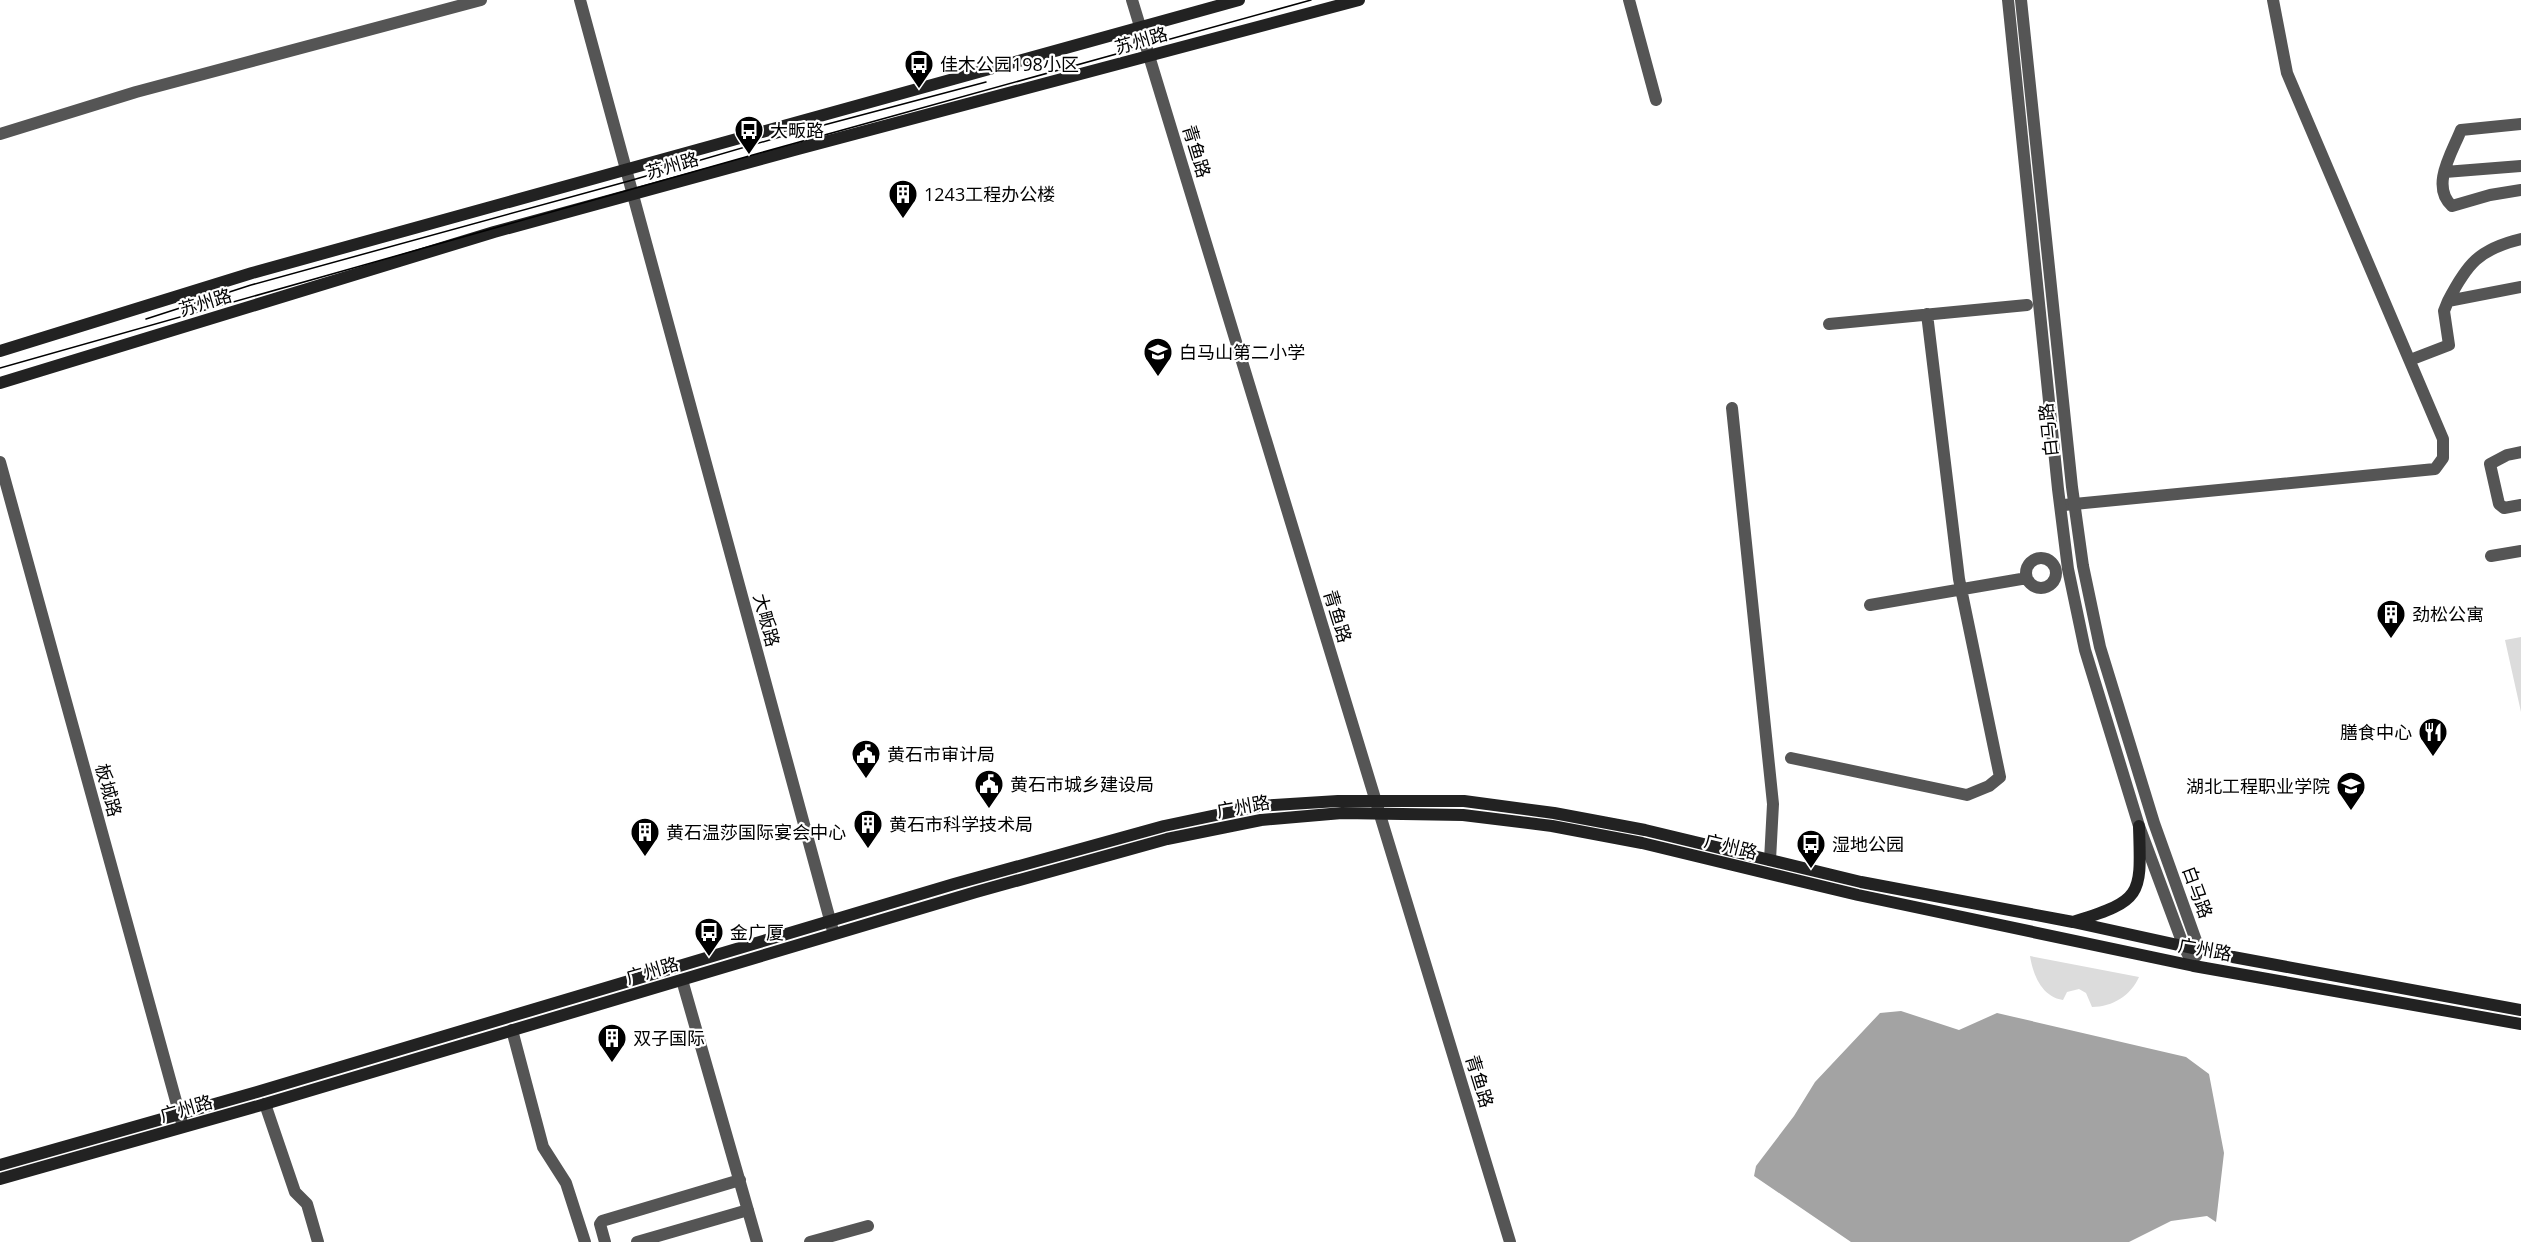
<svg xmlns="http://www.w3.org/2000/svg" width="2521" height="1242" font-family="'Open Sans','Noto Sans SC',sans-serif">
	<rect width="100%" height="100%" fill="#fff"/>
	<path fill="#dcdcdc" d="M 2521,637 L 2521,712 L 2505,640 Z
		M 2030,956 L 2139,977 C 2131,995 2113,1007 2092,1007 L 2086,993 L 2079,989 L 2067,992 L 2063,1000 C 2042,997 2033,975 2030,956 Z"/>
	<path fill="#a3a3a3" d="M 1901,1011 L 1959,1030 L 1997,1013 L 2186,1057 L 2209,1074 L 2224,1153 L 2216,1222 L 2207,1216 L 2171,1221 L 2129,1242 L 1851,1242 L 1754,1176 L 1756,1166 L 1794,1116 L 1815,1082 L 1880,1013 Z"/>
	<g fill="none" stroke-linecap="round" stroke-linejoin="round">
		<path stroke="#555" stroke-width="12" d="M 1629,0 L 1656,100
			M 2521,124 L 2461,130 C 2452,153 2430,186 2452,206 L 2490,195 L 2521,190
			M 0,134 L 136,92 L 481,0
			M 2445,172 L 2521,166
			M 2448,301 C 2467,264 2479,249 2521,239
			M 1829,324 L 2027,305
			M 2410,360 L 2449,345 L 2444,311 L 2448,301 L 2521,287
			M 1732,408 L 1773,804 L 1770,860
			M 2521,452 L 2507,455 L 2490,464 L 2499,504 L 2504,508 L 2521,505
			M 2064,505 L 2435,469 L 2443,458 L 2443,439 L 2287,73 L 2273,0
			M 2491,556 L 2521,551
			M2026 573a15 15 0 1 1 30 0a15 15 0 1 1-30 0Z
			M 1870,605 L 2027,578
			M 1791,758 L 1967,795 L 1989,786 L 2000,777 L 1959,579 L 1927,314
			M 682,980 L 757,1242
			M 512,1030 L 543,1147 L 566,1183 L 585,1242
			M 265,1104 L 295,1192 L 307,1204 L 318,1242
			M 605,1242 L 600,1224 L 602,1221 L 740,1180
			M 637,1242 L 748,1210
			M 810,1242 L 868,1226"/>
		<path stroke="#555" stroke-width="12" d="M 580,0 L 833,931
			M 1132,0 L 1510,1242
			M 2008,0 L 2058,489 L 2068,569 L 2085,650 L 2139,826 L 2184,947 L 2194,966
			M 2021,0 L 2072,487 L 2083,566 L 2100,647 L 2154,823 L 2199,949 L 2196,956
			M 0,462 L 182,1123"/>
		<path stroke="#222" stroke-width="12" d="M 0,351 L 252,273 L 1239,0
			M 0,383 L 494,232 L 798,149 L 1359,0
			M 2076,921 C 2144,900 2141,894 2139,826
			M 0,1165 L 257,1092 L 954,884 L 1164,826 L 1259,806 L 1338,801 L 1464,801 L 1554,813 L 1645,830 L 1861,882 L 2073,922 L 2233,957 L 2521,1010
			M 0,1179 L 265,1104 L 976,892 L 1167,839 L 1261,820 L 1342,813 L 1463,815 L 1552,826 L 1642,843 L 1858,895 L 2194,966 L 2521,1024"/>
		<path stroke="#000" stroke-width="1.5" d="M 146,319 L 251,285 L 629,181 L 790,134 L 986,82
			M 0,368 L 749,156 L 1311,0"/>
	</g>
	<defs>
		<g id="bus-pin" transform="scale(1.5)"><path d="M0 17L-7.5 6A9.5 9.5 0 1 1 7.5 6Z" fill="#000" stroke="#fff"/><path d="M-5-6H5V4H4V6H2V4H-2V6H-4V4H-5ZM-3.5-4V0h7V-4ZM-3.5 1.2v1.5H-2V1.2ZM2 1.2v1.5H3.5V1.2Z" fill="#fff"/></g>
		<g id="building-pin" transform="scale(1.5)"><path d="M0 17L-7.5 6A9.5 9.5 0 1 1 7.5 6Z" fill="#000" stroke="#fff"/><path d="M-4-6H4V6H1V3H-1V6H-4ZM-2.5-4.3h1.7v1.8h-1.7ZM.8-4.3h1.7v1.8H.8ZM-2.5-1h1.7V.8h-1.7ZM.8-1h1.7V.8H.8Z" fill="#fff"/></g>
		<g id="school-pin" transform="scale(1.5)"><path d="M0 17L-7.5 6A9.5 9.5 0 1 1 7.5 6Z" fill="#000" stroke="#fff"/><path d="M0-5L7-2L0 1L-7-2ZM-4 1L0 2.5L4 1V4Q0 6-4 4Z" fill="#fff"/></g>
		<g id="restaurant-pin" transform="scale(1.5)"><path d="M0 17L-7.5 6A9.5 9.5 0 1 1 7.5 6Z" fill="#000" stroke="#fff"/><path d="M-5-6h1v4h1v-4h1v4h1v-4h1v5L-1.5 .5V6h-2V.5L-5-1ZM5-6V6H3V1.5H1.5Q1.5-4 5-6Z" fill="#fff"/></g>
		<g id="civic-pin" transform="scale(1.5)"><path d="M0 17L-7.5 6A9.5 9.5 0 1 1 7.5 6Z" fill="#000" stroke="#fff"/><path d="M-.6-6.5H3V-4.5H.6V-3L4-1V1h2V6H-6V1h2V-1L-.6-3ZM-1.2 2.5V6h2.4V2.5Z" fill="#fff"/></g>
		<g id="university-pin" transform="scale(1.5)"><path d="M0 17L-7.5 6A9.5 9.5 0 1 1 7.5 6Z" fill="#000" stroke="#fff"/><path d="M0-5L7-2L0 1L-7-2ZM-4 1L0 2.5L4 1V4Q0 6-4 4Z" fill="#fff"/></g>
	</defs>
	<g fill-rule="evenodd">
		<use href="#bus-pin" x="919" y="64"/>
		<use href="#bus-pin" x="749" y="130"/>
		<use href="#building-pin" x="903" y="194"/>
		<use href="#school-pin" x="1158" y="352"/>
		<use href="#building-pin" x="2391" y="614"/>
		<use href="#restaurant-pin" x="2433" y="732"/>
		<use href="#civic-pin" x="866" y="754"/>
		<use href="#civic-pin" x="989" y="784"/>
		<use href="#university-pin" x="2351" y="786"/>
		<use href="#building-pin" x="868" y="824"/>
		<use href="#building-pin" x="645" y="832"/>
		<use href="#bus-pin" x="1811" y="844"/>
		<use href="#bus-pin" x="709" y="932"/>
		<use href="#building-pin" x="612" y="1038"/>
	</g>
	<g text-anchor="middle" dominant-baseline="central" stroke-width="4.5" stroke-linejoin="round" paint-order="stroke">
		<g font-size="18" fill="#000" stroke="#fff">
			<text transform="translate(1141 40) rotate(-16)">苏州路</text>
			<text transform="translate(1197 151) rotate(73)">青鱼路</text>
			<text transform="translate(672 165) rotate(-16)">苏州路</text>
			<text transform="translate(205 302) rotate(-17)">苏州路</text>
			<text transform="translate(2048 430) rotate(-96)">白马路</text>
			<text transform="translate(1338 616) rotate(73)">青鱼路</text>
			<text transform="translate(767 620) rotate(75)">大畈路</text>
			<text transform="translate(109 790) rotate(75)">板城路</text>
			<text transform="translate(1243 806) rotate(-10)">广州路</text>
			<text transform="translate(1731 846) rotate(14)">广州路</text>
			<text transform="translate(2198 892) rotate(70)">白马路</text>
			<text transform="translate(2205 949) rotate(10)">广州路</text>
			<text transform="translate(652 970) rotate(-16)">广州路</text>
			<text transform="translate(1480 1081) rotate(73)">青鱼路</text>
			<text transform="translate(186 1108) rotate(-16)">广州路</text>
		</g>
		<g font-size="18" fill="#000" stroke="#fff" text-anchor="start">
			<text x="940" y="64">佳木公园198小区</text>
			<text x="770" y="130">大畈路</text>
			<text x="924" y="194">1243工程办公楼</text>
			<text x="1179" y="352">白马山第二小学</text>
			<text x="2412" y="614">劲松公寓</text>
			<text x="2412" y="732" text-anchor="end">膳食中心</text>
			<text x="887" y="754">黄石市审计局</text>
			<text x="1010" y="784">黄石市城乡建设局</text>
			<text x="2330" y="786" text-anchor="end">湖北工程职业学院</text>
			<text x="889" y="824">黄石市科学技术局</text>
			<text x="666" y="832">黄石温莎国际宴会中心</text>
			<text x="1832" y="844">湿地公园</text>
			<text x="730" y="932">金广厦</text>
			<text x="633" y="1038">双子国际</text>
		</g>
	</g>
</svg>
